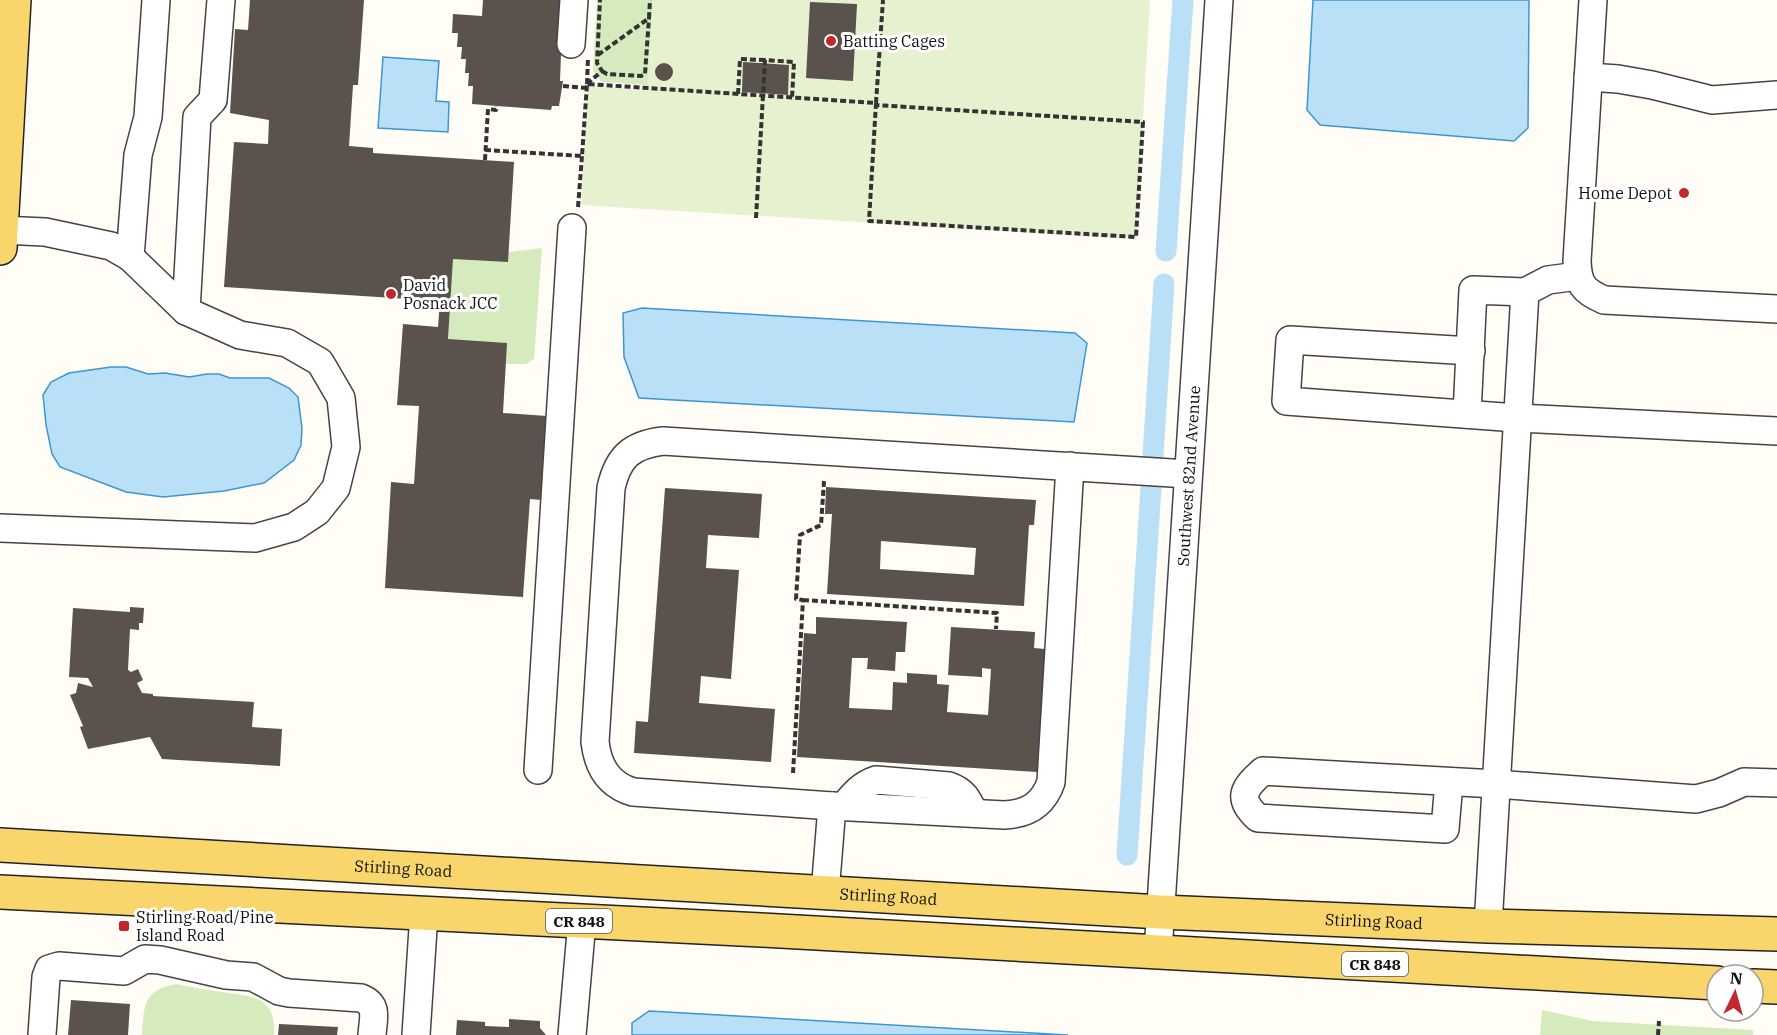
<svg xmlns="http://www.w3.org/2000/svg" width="1777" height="1035" font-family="'IBM Plex Serif',serif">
	<rect width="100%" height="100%" fill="#fffdf5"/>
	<path fill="#d5ebbd" d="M 597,0 L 653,0 L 648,85 L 602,82 L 593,71 Z
		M 542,248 L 534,359 L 526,364 L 506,364 L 448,339 L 453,259 Z
		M 176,984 C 191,987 207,990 222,992 C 253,997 276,995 274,1035 L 142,1035 C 144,1006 143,990 176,984 Z
		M 1542,1010 L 1593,1021 L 1753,1030 L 1753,1035 L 1540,1035 Z"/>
	<path fill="#e6f2cf" d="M 653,0 L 1150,0 L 1136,239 L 581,205 L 588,86 L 647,90 Z"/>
	<path fill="#b9e0f7" stroke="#3f96cf" stroke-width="1.5" d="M 1313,0 L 1529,0 L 1528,128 L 1514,141 L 1320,125 L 1307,110 Z
		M 383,57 L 439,61 L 436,101 L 449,102 L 448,132 L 378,128 Z
		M 642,308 L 1075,333 L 1087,343 L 1074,422 L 639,398 L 624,357 L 623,313 Z
		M 111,367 L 126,367 L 148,374 L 165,373 L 189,377 L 207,374 L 219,374 L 230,378 L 269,378 L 289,388 L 298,397 L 302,428 L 301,445 L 294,460 L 264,483 L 224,491 L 163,497 L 126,492 L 60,467 L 52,454 L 46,425 L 43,395 L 51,382 L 69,373 Z
		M 649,1011 L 1068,1035 L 632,1035 L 632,1023 Z"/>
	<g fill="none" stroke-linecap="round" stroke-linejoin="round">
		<path stroke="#b9e0f7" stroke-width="21" d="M 1166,251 L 1183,0
			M 1153,455 L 1164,284
			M 1127,855 L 1151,488"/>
	</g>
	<path fill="#5a524d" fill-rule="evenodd" d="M 250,0 L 364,0 L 358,85 L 353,85 L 349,146 L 373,148 L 373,153 L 514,162 L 508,262 L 453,259 L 448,339 L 507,343 L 503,413 L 547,416 L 542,500 L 530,499 L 523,597 L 385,588 L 391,482 L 414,484 L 419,406 L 397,405 L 403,324 L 438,327 L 440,301 L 224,287 L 234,142 L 268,144 L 269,120 L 230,113 L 235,29 L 248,30 Z
		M 483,0 L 563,0 L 560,81 L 563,81 L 559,106 L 552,106 L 551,110 L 472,104 L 473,86 L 468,86 L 469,73 L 465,73 L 466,59 L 461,59 L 462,47 L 457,47 L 458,33 L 452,33 L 453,14 L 482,16 Z
		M 810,2 L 857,4 L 853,81 L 806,78 Z
		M 743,62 L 789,65 L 788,95 L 742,92 Z
		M655 72a9 9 0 1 1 18 0a9 9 0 1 1-18 0Z
		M 826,487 L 1036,500 L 1034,525 L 1029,525 L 1024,606 L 827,594 L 832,514 L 825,514 ZM 881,541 L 976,548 L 974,575 L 880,569 Z
		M 665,488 L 762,494 L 759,538 L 708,535 L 706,568 L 739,570 L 731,679 L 701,676 L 699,703 L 775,709 L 771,762 L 634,753 L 636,721 L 648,722 Z
		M 130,607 L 144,608 L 143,623 L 139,623 L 139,630 L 130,629 L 128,670 L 131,672 L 138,669 L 143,680 L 137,683 L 142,693 L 153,694 L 153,696 L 254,702 L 252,727 L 282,729 L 280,766 L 162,759 L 150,737 L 88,749 L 80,727 L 83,726 L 70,695 L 76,693 L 78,683 L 93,687 L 88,678 L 69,677 L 73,608 L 130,612 Z
		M 816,617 L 907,622 L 905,652 L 896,652 L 895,671 L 867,669 L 868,658 L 852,658 L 849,708 L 892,710 L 893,682 L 907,683 L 907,673 L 937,675 L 937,684 L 949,685 L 947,712 L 988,715 L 991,669 L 982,668 L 982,677 L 948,675 L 951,627 L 1035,632 L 1034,648 L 1045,649 L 1038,772 L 797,757 L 804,633 L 816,634 Z
		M 71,1000 L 130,1004 L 128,1035 L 68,1035 Z
		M 509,1019 L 540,1021 L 540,1028 L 546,1035 L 456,1035 L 457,1020 L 485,1022 L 485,1026 L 509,1027 Z
		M 279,1024 L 338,1027 L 337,1035 L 278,1035 Z"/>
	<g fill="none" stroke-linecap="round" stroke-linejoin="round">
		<g stroke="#444" stroke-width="30">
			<g id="minor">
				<path d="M 1593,0 L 1577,261 C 1578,284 1583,291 1604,300 L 1777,309"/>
				<path d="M 571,44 L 574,0"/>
				<path d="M 1588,77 L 1618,79 L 1652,85 L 1712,100 L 1777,95"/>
				<path d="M 0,230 L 45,232 L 111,246 L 130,257 L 186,311 L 240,335 L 287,343 L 320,362 L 341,398 L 346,447 L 336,488 L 317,512 L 294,527 L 255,538 L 0,528"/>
				<path d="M 130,257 L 138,155 L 148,117 L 156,0"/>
				<path d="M 186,311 L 197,117 L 213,100 L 221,0"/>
				<path d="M 1471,351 L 1290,340 L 1286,401 L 1517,418 L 1777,431"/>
				<path d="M 1467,414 L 1473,290 L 1525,292"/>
				<path d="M 1070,466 L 1051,782 C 1043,805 1028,814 1004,815 L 832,806 L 633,792 C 609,785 598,767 595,742 L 611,488 C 618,457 631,445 663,441 L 1188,474"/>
				<path d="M 538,770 L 572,228"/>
				<path d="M 1449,782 L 1445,829 L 1258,818 C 1236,798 1244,788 1263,771 L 1496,784 L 1696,799 L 1719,793 L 1744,782 L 1777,783"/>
				<path d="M 844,806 C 854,794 861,785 876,780 L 949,786 C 964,791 968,800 974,813"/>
				<path d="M 825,893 L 832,806"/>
				<path d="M 1488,926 L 1525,292 L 1548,280 L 1578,276"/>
				<path id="s1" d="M 1158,952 L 1219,0"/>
				<path d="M 42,1035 L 46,977 L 49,969 L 59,966 L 124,971 L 145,959 L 160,960 L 226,975 L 253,977 L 279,991 L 289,993 L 361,998 C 379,1005 373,1019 372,1035"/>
				<path d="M 416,1035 L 424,913"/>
				<path d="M 572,1035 L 582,921"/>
			</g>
		</g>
		<g stroke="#222" stroke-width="36">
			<g id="major">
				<path d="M 0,248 L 14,0"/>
				<path id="s2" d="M 0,845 L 1161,912 L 1488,926 L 1777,934"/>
				<path d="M 0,892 L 761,930 L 1717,983"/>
				<path d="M 1753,986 L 1777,987"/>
			</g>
		</g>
		<path stroke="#333" stroke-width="4" stroke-dasharray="6 3" stroke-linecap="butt" d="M 598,55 L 649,18 L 650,0
			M 602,71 L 607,74 L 641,76 L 645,74 L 649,18
			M 587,84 L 602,71 L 597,63 L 600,0
			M 587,84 L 588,58
			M 563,86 L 586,88
			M 738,94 L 740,59 L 765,60
			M 876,103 L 869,221 L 1136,237 L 1143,122 L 876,105
			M 485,150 L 582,156 L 587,84 L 876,103 L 883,0
			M 485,160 L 488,109 L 496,110 L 496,106
			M 578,207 L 582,156
			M 756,218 L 765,60 L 794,62 L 792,98
			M 803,600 L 997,613 L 996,629
			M 793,773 L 803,600 L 796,599 L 800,535 L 821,525 L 824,481
			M 1658,1035 L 1659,1021"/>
		<use href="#minor" stroke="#fff" stroke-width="27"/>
		<use href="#major" stroke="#f9d66b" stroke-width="33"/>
	</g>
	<g fill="#c4262e" stroke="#fff" stroke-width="2">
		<circle cx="831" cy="41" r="6"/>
		<circle cx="1684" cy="193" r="6"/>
		<circle cx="391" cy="294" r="6"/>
		<rect x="118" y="920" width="12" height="12" rx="3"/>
	</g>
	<g text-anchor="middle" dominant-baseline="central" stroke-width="6" stroke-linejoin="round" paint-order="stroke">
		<g fill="#fff" stroke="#585858" stroke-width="1.5">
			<rect x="546" y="909" width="66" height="24" rx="4.5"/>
			<rect x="1342" y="952" width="66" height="24" rx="4.5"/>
		</g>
		<g font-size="15" font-weight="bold" fill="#111">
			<text x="579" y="921">CR 848</text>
			<text x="1375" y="964">CR 848</text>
		</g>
		<g font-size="16" fill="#111" stroke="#fff" text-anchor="start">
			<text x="843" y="41">Batting Cages</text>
			<text x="1672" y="193" text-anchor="end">Home Depot</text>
			<text x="403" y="285">David<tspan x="403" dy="18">Posnack JCC</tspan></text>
			<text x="136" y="917">Stirling Road/Pine<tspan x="136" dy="18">Island Road</tspan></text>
		</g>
		<g font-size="16" fill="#111" stroke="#fff">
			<text stroke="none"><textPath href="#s1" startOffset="477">Southwest 82nd Avenue</textPath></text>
			<text stroke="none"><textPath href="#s2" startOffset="404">Stirling Road</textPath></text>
			<text stroke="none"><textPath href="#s2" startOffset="890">Stirling Road</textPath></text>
			<text stroke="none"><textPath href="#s2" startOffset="1376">Stirling Road</textPath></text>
		</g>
	</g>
	<g transform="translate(1735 993) rotate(5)"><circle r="28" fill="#ffffff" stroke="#a0a0a0" stroke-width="1.5"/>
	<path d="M0-4.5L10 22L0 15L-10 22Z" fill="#c4262e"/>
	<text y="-9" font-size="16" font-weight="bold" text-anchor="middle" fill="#111111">N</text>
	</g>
</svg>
